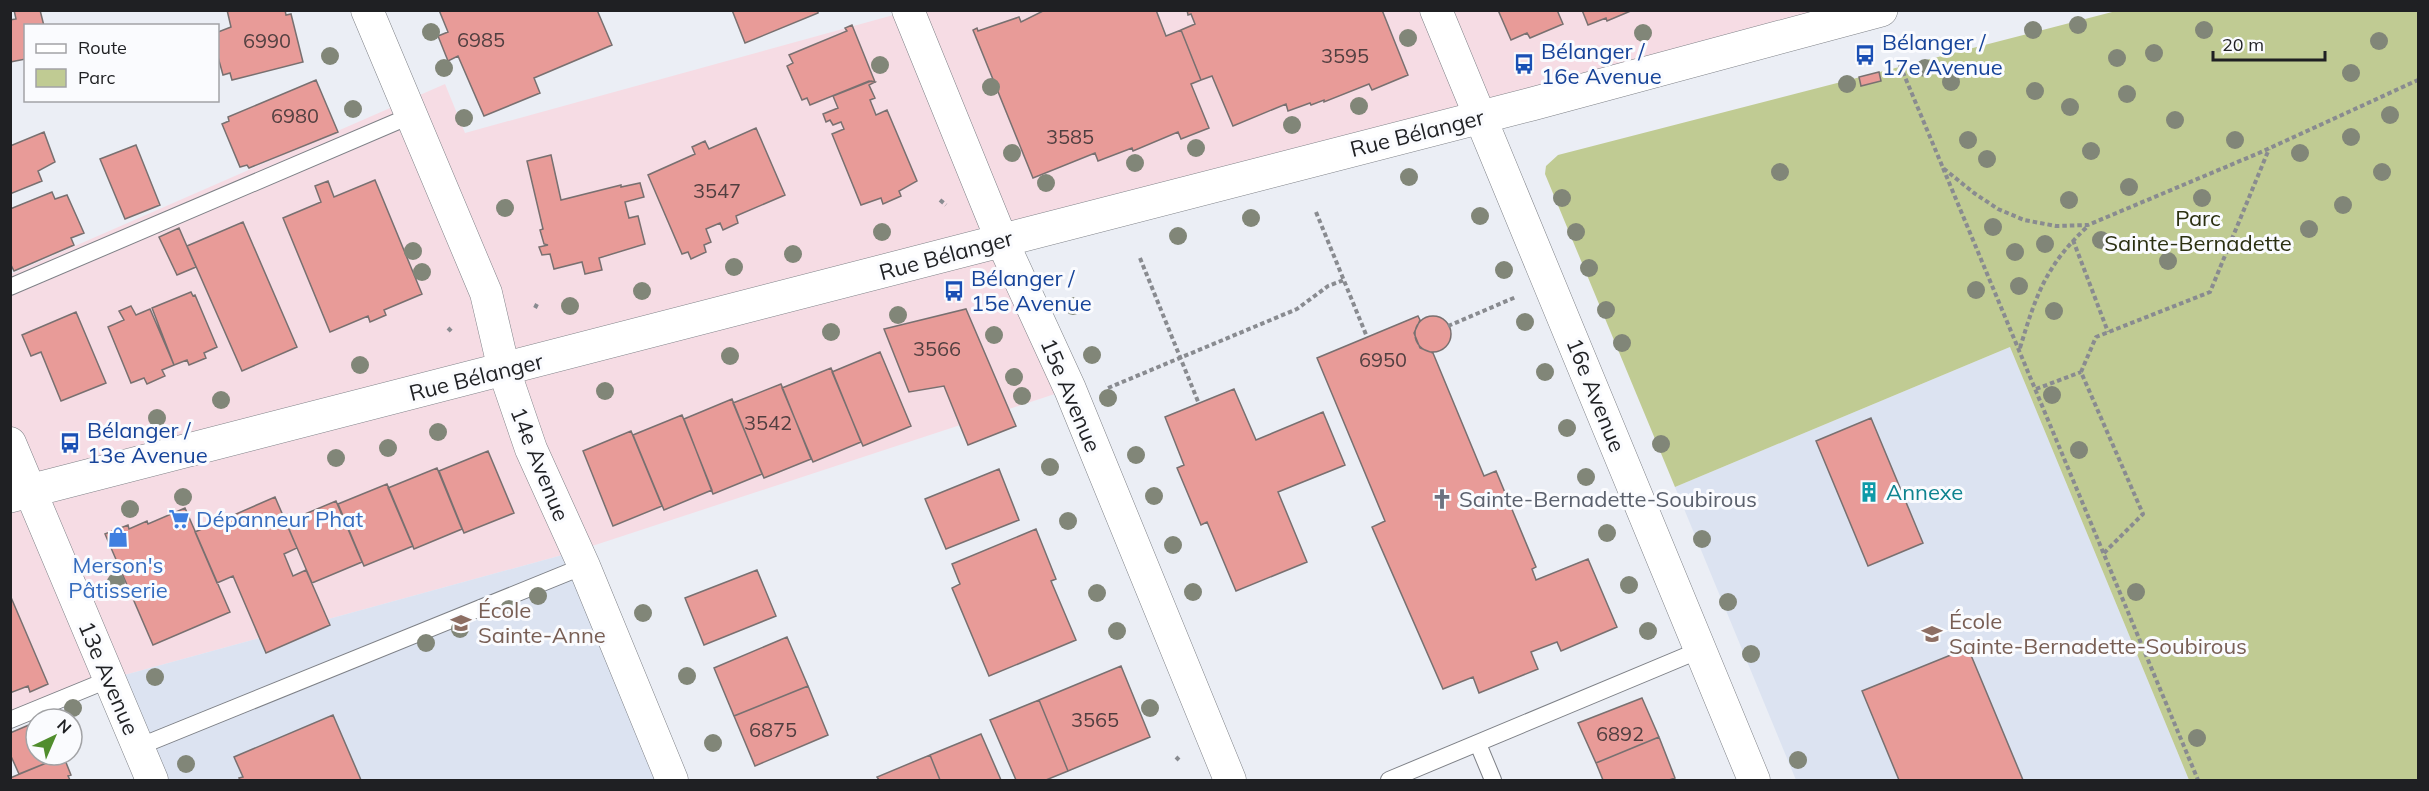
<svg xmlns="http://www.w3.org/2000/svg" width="2429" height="791" font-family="Mulish,sans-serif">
	<rect width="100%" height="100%" fill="#ebeef5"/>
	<path fill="#f6dce4" d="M 908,11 L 1881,11 L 1002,241 L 1070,389 L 577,551 L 110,679 L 11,720 L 11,274 L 445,84 L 465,133 Z"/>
	<path fill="#dce3f1" d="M 2010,347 L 2189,780 L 1796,780 L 1675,487 Z
		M 577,551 L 672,780 L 152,780 L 110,679 Z"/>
	<path fill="#c0cb93" d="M 2116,11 L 2418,11 L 2418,780 L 2189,780 L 2010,347 L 1675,487 L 1545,174 L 1546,166 L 1558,155 Z"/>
	<path fill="#e89b98" stroke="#787070" stroke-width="1.5" d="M 14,10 L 40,10 L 44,26 L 26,26 L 26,59 L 10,62 L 10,20 L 16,19 Z
		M 227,10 L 285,10 L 286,15 L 291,14 L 303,62 L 232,80 L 230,73 L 223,75 L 218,57 L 218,32 L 231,27 Z
		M 439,10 L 597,10 L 612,45 L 534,78 L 540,93 L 484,116 L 458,56 L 448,61 L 438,36 L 448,32 Z
		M 732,10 L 818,10 L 818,13 L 745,43 Z
		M 1045,10 L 1156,10 L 1166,36 L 1181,30 L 1201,80 L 1191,84 L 1209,128 L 1181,139 L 1178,132 L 1133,151 L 1132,148 L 1098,161 L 1095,153 L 1033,178 L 973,30 L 977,28 L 978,31 L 1019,17 L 1021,22 Z
		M 1187,10 L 1382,10 L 1408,75 L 1372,90 L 1369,84 L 1324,102 L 1324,100 L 1311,105 L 1310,103 L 1288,111 L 1286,104 L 1233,126 L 1212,76 L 1201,80 L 1181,30 L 1195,24 L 1191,14 L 1188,15 Z
		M 1498,10 L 1557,10 L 1563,24 L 1530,38 L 1527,33 L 1511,40 Z
		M 1582,10 L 1633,10 L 1607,21 L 1606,18 L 1588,25 Z
		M 852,25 L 875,82 L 869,81 L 810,105 L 807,98 L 802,100 L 787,66 L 793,63 L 789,55 L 847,31 L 845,28 Z
		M 1879,72 L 1881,81 L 1861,86 L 1859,77 Z
		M 316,80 L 338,132 L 249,168 L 247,165 L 240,167 L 222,124 L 229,121 L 228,117 Z
		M 871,81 L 875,82 L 869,85 L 875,98 L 870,100 L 876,115 L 887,110 L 917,181 L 899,191 L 901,196 L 883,204 L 881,198 L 861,205 L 832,134 L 844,129 L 841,122 L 833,125 L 830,120 L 826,122 L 823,114 L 838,108 L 833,96 Z
		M 756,128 L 785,195 L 736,216 L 738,223 L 723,230 L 720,223 L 706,229 L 711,242 L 704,245 L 706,252 L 691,259 L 688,252 L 682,254 L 648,175 L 695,154 L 692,147 L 705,141 L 709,149 Z
		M 44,132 L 55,162 L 38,171 L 42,181 L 10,194 L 10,146 Z
		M 136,145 L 160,205 L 125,219 L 100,159 Z
		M 551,155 L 561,200 L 621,185 L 621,187 L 640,183 L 644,197 L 625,202 L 629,218 L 638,216 L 645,244 L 599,258 L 602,270 L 585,274 L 582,262 L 554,269 L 550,254 L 542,255 L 539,247 L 548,245 L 544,244 L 540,230 L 543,229 L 527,161 Z
		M 375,180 L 422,294 L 384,310 L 386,315 L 370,322 L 368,316 L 330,332 L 283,218 L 321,202 L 315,186 L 328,181 L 334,197 Z
		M 52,192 L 55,199 L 67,195 L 84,233 L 71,238 L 74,245 L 14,271 L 10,263 L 10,209 Z
		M 243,222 L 297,347 L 242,371 L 187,246 Z
		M 179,228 L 196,267 L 177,275 L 159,237 Z
		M 191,292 L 193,296 L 195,295 L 217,347 L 204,353 L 206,358 L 189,365 L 187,360 L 174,365 L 152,308 Z
		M 131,306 L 136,315 L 150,309 L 174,365 L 162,370 L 165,376 L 147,384 L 144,378 L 131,383 L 108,327 L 124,320 L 119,311 Z
		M 966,309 L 1016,426 L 968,445 L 944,386 L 909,392 L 884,329 Z
		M 76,312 L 106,383 L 61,401 L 41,352 L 31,356 L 22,335 Z
		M1415 334a18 18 0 1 1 36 0a18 18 0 1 1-36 0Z
		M 1418,316 L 1420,320 L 1414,333 L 1420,348 L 1433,353 L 1484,476 L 1496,471 L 1536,567 L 1532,569 L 1536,580 L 1588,559 L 1617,627 L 1561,651 L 1557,642 L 1531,652 L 1538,669 L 1479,693 L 1473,677 L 1443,689 L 1372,527 L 1385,521 L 1317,358 Z
		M 880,352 L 911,426 L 863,446 L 832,372 Z
		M 831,368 L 861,442 L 813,462 L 782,388 Z
		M 781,384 L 811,459 L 764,478 L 733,403 Z
		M 1234,389 L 1256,440 L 1323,412 L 1345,465 L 1278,492 L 1307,562 L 1236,591 L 1207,522 L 1201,525 L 1177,468 L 1184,465 L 1165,417 Z
		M 732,399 L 762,474 L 713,494 L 684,419 Z
		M 682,415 L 712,490 L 664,510 L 633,435 Z
		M 1871,418 L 1923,543 L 1868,566 L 1816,441 Z
		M 631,431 L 662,506 L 613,526 L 583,451 Z
		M 488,451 L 514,513 L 464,533 L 439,471 Z
		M 437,468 L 462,529 L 414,549 L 388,488 Z
		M 999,469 L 1019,520 L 946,549 L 925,499 Z
		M 387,484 L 413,546 L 364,566 L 338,504 Z
		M 275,497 L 297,548 L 284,554 L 293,576 L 306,570 L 330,625 L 266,653 L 233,576 L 217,583 L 195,532 Z
		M 336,501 L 362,562 L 312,583 L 286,522 Z
		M 185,508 L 230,612 L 153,645 L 105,534 L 128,525 L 129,529 L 147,521 L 148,524 Z
		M 1036,529 L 1056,579 L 1051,581 L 1076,640 L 989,676 L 952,588 L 960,584 L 952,564 Z
		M 757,570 L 776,616 L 704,645 L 685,598 Z
		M 10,595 L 48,684 L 30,692 L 28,686 L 10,693 Z
		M 787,637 L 808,686 L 734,716 L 714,668 Z
		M 1968,648 L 2023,780 L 1899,780 L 1862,691 Z
		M 1121,666 L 1150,737 L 1068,771 L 1039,700 Z
		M 808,686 L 828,735 L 755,766 L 734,716 Z
		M 1642,698 L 1659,737 L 1596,763 L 1578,723 Z
		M 1039,700 L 1068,771 L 1046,780 L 1016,780 L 990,720 Z
		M 333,715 L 361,780 L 240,780 L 239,778 L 243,777 L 234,757 Z
		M 36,722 L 36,755 L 60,755 L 61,757 L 19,774 L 10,754 L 10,733 Z
		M 981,734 L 1001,780 L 940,780 L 930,755 Z
		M 1659,737 L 1675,778 L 1669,780 L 1603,780 L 1596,763 Z
		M 930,755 L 940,780 L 879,780 L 877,777 Z
		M 61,757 L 62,761 L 65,760 L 71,775 L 68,776 L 70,780 L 10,780 L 10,778 Z"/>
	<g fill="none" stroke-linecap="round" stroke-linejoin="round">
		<g stroke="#7e8187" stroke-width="18">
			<path id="service" d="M 10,287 L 410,116
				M 10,720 L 110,679
				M 1478,744 L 1493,780
				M 138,747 L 584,566
				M 1389,780 L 1700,650"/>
		</g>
		<g stroke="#7e8187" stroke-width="33">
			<path id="minor" d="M 367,10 L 486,293 L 504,370 L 531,449 L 584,566 L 672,780
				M 908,10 L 1002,241 L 1070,389 L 1230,780
				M 1436,10 L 1754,780
				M 10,443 L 152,780"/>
		</g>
		<g stroke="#7e8187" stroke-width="34">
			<path id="tertiary" d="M 10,496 L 1532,104 L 1881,10"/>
		</g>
		<path stroke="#898b90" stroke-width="4" stroke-dasharray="4.5 3" stroke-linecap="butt" d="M 1897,58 L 1943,168 L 1974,193 L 1998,209 L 2024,220 L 2056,226 L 2088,225 L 2259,153 L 2418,80
			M 1943,168 L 2198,780
			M 940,200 L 946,205
			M 1316,212 L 1367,337
			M 2073,240 L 2108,332
			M 1140,258 L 1199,404
			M 535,308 L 537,304
			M 1448,326 L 1516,297
			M 448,328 L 452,332
			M 2020,348 C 2036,295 2046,265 2088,226
			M 1108,388 L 1297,309 L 1328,286 L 1344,280
			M 2036,389 L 2081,372
			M 2104,553 L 2143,514 L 2081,372 L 2096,337 L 2210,292 L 2269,149
			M 1176,757 L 1179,760"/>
		<use href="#service" stroke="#fff" stroke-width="16"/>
		<use href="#minor" stroke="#fff" stroke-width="32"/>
		<use href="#tertiary" stroke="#fff" stroke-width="33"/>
	</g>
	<g fill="#818678">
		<circle cx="2078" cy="25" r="9"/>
		<circle cx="2033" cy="30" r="9"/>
		<circle cx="2204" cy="30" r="9"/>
		<circle cx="431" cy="32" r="9"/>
		<circle cx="1643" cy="33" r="9"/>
		<circle cx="1408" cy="38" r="9"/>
		<circle cx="2379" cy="41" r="9"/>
		<circle cx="2154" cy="53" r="9"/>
		<circle cx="330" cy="56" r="9"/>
		<circle cx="2117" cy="58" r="9"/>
		<circle cx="880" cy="65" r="9"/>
		<circle cx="444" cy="68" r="9"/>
		<circle cx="1925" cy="68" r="9"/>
		<circle cx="2351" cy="73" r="9"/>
		<circle cx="1951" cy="82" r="9"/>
		<circle cx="1847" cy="84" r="9"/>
		<circle cx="991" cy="87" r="9"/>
		<circle cx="2035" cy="91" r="9"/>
		<circle cx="2127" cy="94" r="9"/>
		<circle cx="1359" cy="106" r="9"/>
		<circle cx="2070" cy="107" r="9"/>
		<circle cx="353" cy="109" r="9"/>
		<circle cx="2390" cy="115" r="9"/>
		<circle cx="464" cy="118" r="9"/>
		<circle cx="2175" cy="120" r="9"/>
		<circle cx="1292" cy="125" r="9"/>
		<circle cx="2351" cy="137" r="9"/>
		<circle cx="1968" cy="140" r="9"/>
		<circle cx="2235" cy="140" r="9"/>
		<circle cx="1196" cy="148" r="9"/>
		<circle cx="2091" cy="151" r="9"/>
		<circle cx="1012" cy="153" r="9"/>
		<circle cx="2300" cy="153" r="9"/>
		<circle cx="1987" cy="159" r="9"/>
		<circle cx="1135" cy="163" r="9"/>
		<circle cx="1780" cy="172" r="9"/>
		<circle cx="2382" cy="172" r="9"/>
		<circle cx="1409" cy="177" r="9"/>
		<circle cx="1046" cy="183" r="9"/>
		<circle cx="2129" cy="187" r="9"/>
		<circle cx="1562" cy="198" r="9"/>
		<circle cx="2202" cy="198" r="9"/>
		<circle cx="2069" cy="200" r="9"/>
		<circle cx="2343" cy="205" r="9"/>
		<circle cx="505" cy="208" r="9"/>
		<circle cx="1480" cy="216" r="9"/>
		<circle cx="1251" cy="218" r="9"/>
		<circle cx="1993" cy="227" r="9"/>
		<circle cx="2309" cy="229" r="9"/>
		<circle cx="882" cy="232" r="9"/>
		<circle cx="1576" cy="232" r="9"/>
		<circle cx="1178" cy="236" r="9"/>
		<circle cx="2101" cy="240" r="9"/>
		<circle cx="2045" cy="244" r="9"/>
		<circle cx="413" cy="251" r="9"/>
		<circle cx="2015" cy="252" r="9"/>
		<circle cx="793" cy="254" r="9"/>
		<circle cx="2168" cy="261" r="9"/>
		<circle cx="734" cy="267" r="9"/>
		<circle cx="1589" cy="268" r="9"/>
		<circle cx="1504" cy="270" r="9"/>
		<circle cx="422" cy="272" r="9"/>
		<circle cx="2019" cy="286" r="9"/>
		<circle cx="1976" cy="290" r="9"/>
		<circle cx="642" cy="291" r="9"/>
		<circle cx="570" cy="306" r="9"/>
		<circle cx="1073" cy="306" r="9"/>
		<circle cx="1606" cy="310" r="9"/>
		<circle cx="2054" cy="311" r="9"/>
		<circle cx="898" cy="315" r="9"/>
		<circle cx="1525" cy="322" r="9"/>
		<circle cx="831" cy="332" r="9"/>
		<circle cx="994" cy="335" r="9"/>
		<circle cx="1622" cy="343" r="9"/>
		<circle cx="1092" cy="355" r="9"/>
		<circle cx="730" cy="356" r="9"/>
		<circle cx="360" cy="365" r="9"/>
		<circle cx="1545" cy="372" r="9"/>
		<circle cx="1014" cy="377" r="9"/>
		<circle cx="605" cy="391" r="9"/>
		<circle cx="2052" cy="395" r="9"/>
		<circle cx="1022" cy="396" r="9"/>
		<circle cx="1108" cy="398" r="9"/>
		<circle cx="221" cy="400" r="9"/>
		<circle cx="157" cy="418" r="9"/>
		<circle cx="1567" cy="428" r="9"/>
		<circle cx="438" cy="432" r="9"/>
		<circle cx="1661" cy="444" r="9"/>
		<circle cx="388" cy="448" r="9"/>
		<circle cx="2079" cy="450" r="9"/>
		<circle cx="1136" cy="455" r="9"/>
		<circle cx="336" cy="458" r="9"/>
		<circle cx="1050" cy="467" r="9"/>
		<circle cx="1586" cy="477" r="9"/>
		<circle cx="1154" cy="496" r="9"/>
		<circle cx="183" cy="497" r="9"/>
		<circle cx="130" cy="509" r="9"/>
		<circle cx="1068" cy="521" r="9"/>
		<circle cx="1607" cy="533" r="9"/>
		<circle cx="1702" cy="539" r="9"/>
		<circle cx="1173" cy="545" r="9"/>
		<circle cx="116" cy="582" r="9"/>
		<circle cx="1629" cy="585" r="9"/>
		<circle cx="1193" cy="592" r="9"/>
		<circle cx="2136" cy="592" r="9"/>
		<circle cx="1097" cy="593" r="9"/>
		<circle cx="538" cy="596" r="9"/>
		<circle cx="1728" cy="602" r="9"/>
		<circle cx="509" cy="609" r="9"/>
		<circle cx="643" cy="613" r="9"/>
		<circle cx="460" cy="629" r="9"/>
		<circle cx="1117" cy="631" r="9"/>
		<circle cx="1648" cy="631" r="9"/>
		<circle cx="426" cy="643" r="9"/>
		<circle cx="1751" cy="654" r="9"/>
		<circle cx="687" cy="676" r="9"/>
		<circle cx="155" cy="677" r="9"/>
		<circle cx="73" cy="708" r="9"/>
		<circle cx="1150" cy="708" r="9"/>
		<circle cx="2197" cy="738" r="9"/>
		<circle cx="713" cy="743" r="9"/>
		<circle cx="1798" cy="760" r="9"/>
		<circle cx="186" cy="764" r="9"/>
	</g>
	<defs>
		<g id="bus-bare" transform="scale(1.62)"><path d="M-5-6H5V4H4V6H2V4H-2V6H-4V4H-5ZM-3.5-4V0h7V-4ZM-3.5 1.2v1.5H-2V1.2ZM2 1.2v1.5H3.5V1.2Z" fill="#1a4fb4" stroke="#fafbfe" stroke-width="2.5" paint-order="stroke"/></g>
		<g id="building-bare" transform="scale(1.62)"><path d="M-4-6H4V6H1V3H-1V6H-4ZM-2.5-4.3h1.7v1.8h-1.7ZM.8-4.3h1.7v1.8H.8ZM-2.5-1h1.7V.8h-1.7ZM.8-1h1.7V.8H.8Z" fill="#0f9aa8" stroke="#fafbfe" stroke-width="2.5" paint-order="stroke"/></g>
		<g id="church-bare" transform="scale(1.62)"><path d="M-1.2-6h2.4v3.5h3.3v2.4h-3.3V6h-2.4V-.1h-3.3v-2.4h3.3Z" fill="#6b7280" stroke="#fafbfe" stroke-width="2.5" paint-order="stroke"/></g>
		<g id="supermarket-bare" transform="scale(1.62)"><path d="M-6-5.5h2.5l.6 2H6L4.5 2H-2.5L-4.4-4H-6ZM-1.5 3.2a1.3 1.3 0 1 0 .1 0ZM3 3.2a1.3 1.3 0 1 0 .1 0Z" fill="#3f7fe0" stroke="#fafbfe" stroke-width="2.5" paint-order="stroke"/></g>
		<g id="shop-bare" transform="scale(1.62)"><path d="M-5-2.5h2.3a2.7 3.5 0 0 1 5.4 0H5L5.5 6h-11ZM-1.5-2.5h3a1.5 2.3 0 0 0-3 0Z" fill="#3f7fe0" stroke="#fafbfe" stroke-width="2.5" paint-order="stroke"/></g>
		<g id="school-bare" transform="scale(1.62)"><path d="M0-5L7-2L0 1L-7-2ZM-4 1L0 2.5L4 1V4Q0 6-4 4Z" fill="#8d6e63" stroke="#fafbfe" stroke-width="2.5" paint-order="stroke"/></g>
	</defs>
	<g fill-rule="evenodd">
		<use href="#bus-bare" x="1865" y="55"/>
		<use href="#bus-bare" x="1524" y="64"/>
		<use href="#bus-bare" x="954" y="291"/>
		<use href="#bus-bare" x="70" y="443"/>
		<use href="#building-bare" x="1869" y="492"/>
		<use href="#church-bare" x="1442" y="499"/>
		<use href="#supermarket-bare" x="179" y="519"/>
		<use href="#shop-bare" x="118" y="537"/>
		<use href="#school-bare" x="461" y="623"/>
		<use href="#school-bare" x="1932" y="634"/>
	</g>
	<g text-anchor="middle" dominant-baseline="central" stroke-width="6" stroke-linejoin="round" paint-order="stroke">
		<g font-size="20" fill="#513f40">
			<text x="481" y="39">6985</text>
			<text x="267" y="40">6990</text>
			<text x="1345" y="55">3595</text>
			<text x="295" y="115">6980</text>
			<text x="1070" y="136">3585</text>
			<text x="717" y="190">3547</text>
			<text x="937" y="348">3566</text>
			<text x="1383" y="359">6950</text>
			<text x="768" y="422">3542</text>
			<text x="1095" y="719">3565</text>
			<text x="773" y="729">6875</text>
			<text x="1620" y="733">6892</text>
		</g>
		<g font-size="22" fill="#164399" stroke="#fafbfe" text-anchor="start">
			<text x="1882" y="42">Bélanger /<tspan x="1882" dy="25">17e Avenue</tspan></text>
			<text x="1541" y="51">Bélanger /<tspan x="1541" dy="25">16e Avenue</tspan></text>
			<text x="971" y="278">Bélanger /<tspan x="971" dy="25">15e Avenue</tspan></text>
			<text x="87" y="430">Bélanger /<tspan x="87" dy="25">13e Avenue</tspan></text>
		</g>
		<g font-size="22" fill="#1f2023" stroke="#fafbfe">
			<text transform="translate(1417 133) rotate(-14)">Rue Bélanger</text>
			<text transform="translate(946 255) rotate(-15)">Rue Bélanger</text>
			<text transform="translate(476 377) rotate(-14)">Rue Bélanger</text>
			<text transform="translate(1071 395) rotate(67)">15e Avenue</text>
			<text transform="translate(1596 395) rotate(68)">16e Avenue</text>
			<text transform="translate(540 464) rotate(68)">14e Avenue</text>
			<text transform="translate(109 678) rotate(67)">13e Avenue</text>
		</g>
		<g font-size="22" fill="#2b3011" stroke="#fafbfe">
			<text x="2198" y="218">Parc<tspan x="2198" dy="25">Sainte-Bernadette</tspan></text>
		</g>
		<g font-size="22" fill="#0d838f" stroke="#fafbfe" text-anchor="start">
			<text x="1886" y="492">Annexe</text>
		</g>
		<g font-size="22" fill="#5b616d" stroke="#fafbfe" text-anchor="start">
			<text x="1459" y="499">Sainte-Bernadette-Soubirous</text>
		</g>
		<g font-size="22" fill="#366cbe" stroke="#fafbfe" text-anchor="start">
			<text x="196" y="519">Dépanneur Phat</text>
			<text x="118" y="565" text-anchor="middle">Merson's<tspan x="118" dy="25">Pâtisserie</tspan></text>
		</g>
		<g font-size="22" fill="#785e54" stroke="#fafbfe" text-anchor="start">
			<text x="478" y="610">École<tspan x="478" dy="25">Sainte-Anne</tspan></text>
			<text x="1949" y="621">École<tspan x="1949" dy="25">Sainte-Bernadette-Soubirous</tspan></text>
		</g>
	</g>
	<rect width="2429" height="791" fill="none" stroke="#1f2023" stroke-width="24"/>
	<rect x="24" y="24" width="195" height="78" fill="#fafbfe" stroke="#a2a3a6" stroke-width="1.5"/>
	<rect x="36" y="44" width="30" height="9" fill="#ffffff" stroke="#a2a3a6" stroke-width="1.5"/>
	<text x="78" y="54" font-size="18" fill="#1f2023">Route</text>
	<rect x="36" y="69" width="30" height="18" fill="#c0cb93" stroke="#a2a3a6" stroke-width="1.5"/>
	<text x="78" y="84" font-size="18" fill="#1f2023">Parc</text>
	<g transform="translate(54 737) rotate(44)"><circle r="28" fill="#fafbfe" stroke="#a2a3a6" stroke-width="1.5"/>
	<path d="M0-4.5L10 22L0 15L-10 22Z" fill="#508d2d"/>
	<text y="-9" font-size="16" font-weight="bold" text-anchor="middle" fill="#1f2023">N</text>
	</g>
	<path d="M2213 51v9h112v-9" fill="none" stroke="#1f2023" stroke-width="3"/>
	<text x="2222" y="51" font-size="18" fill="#1f2023" stroke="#fafbfe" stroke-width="4.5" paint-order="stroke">20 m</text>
</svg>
